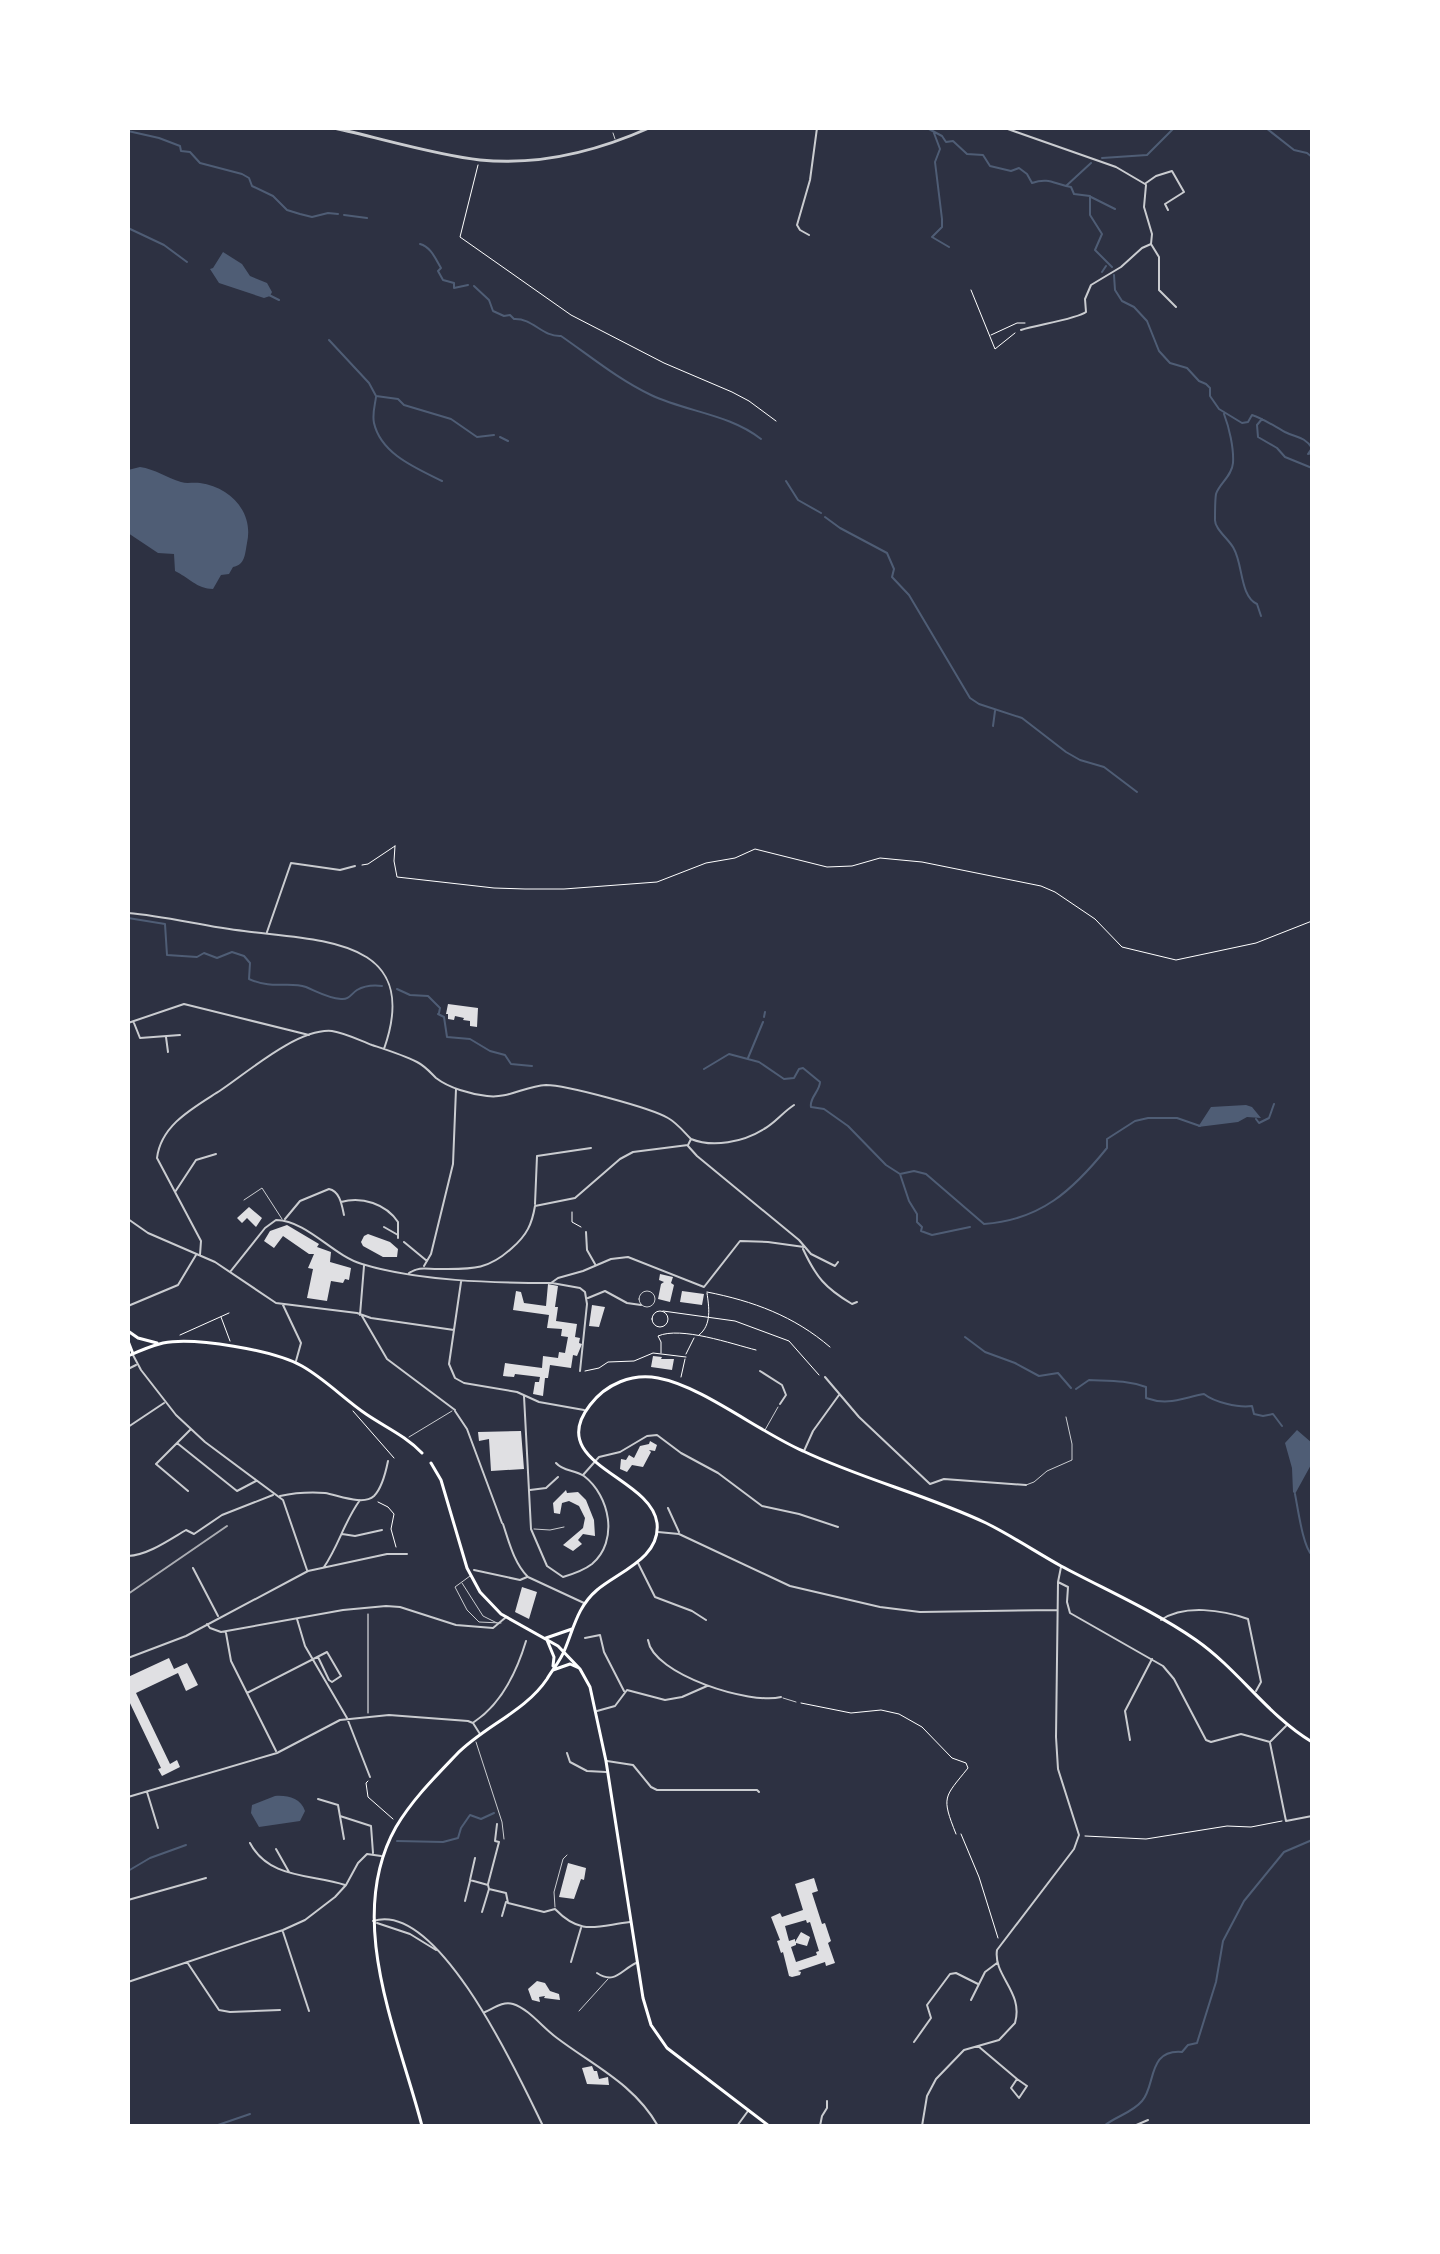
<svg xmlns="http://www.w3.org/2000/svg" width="1440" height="2254" font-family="Mulish,sans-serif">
	<rect width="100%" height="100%" fill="#2d3142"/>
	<path fill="#4f5d75" d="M 223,252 L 242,264 L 250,276 L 267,283 L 272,292 L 270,296 L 264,298 L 219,283 L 210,269 L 213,268 Z
		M 140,467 C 155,469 167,478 181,482 C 187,484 193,482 200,483 C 230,487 254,512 247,543 C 245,554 245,565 233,567 L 229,574 L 221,575 L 213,589 C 197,589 188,577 175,571 L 174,554 L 158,553 L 128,533 L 128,470 Z
		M 1246,1105 L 1252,1107 L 1261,1118 L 1247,1117 L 1238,1122 L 1198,1127 L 1211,1107 Z
		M 1297,1430 L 1312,1443 L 1312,1463 L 1295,1494 L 1293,1492 L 1292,1468 L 1285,1443 Z
		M 275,1796 C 287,1795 301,1798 305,1811 L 300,1821 L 259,1827 L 251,1813 L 252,1805 Z"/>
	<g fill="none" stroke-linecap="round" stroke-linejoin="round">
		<path stroke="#4f5d75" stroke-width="2" d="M 519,128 L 523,128
			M 927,128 L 942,136 L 946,142 L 953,141 L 967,154 L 983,155 L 990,166 L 1011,171 L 1019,168 L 1027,174 L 1032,183 C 1049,177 1054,184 1071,187 L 1074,194 L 1090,196 L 1090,215 L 1102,234 L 1095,250 L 1112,267
			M 1266,128 L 1294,150 L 1307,153 L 1312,157
			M 128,131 L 159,138 L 180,146 L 181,151 L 190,152 L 200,163 L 242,174 L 249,178 L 252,186 L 273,196 L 287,210 L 300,214 L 312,217 L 328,213 L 338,214
			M 934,133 L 940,149 L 935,162 L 942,219 L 942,227 L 932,237 L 949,247
			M 1102,158 L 1147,155 L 1174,128
			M 1066,186 L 1091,163
			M 1091,197 L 1115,209
			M 344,215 L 367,218
			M 128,228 L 164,245 L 187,262
			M 420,244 C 431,247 435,258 441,268 L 438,271 L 443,280 L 454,283 L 454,288 L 468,285
			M 1102,272 L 1106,266
			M 1114,275 L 1115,290 L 1122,301 L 1134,307 L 1147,321 L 1159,351 L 1170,363 L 1187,368 L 1199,381 L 1206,384 L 1210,388 L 1210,396 L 1219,409 L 1242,423 L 1248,422 L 1252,415 C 1264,419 1274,426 1285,432 C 1297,438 1304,436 1312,448
			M 474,286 L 489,300 L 493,311 L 504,316 L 510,315 L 514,319 C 533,318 542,337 561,336 C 590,356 619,380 651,395 C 687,412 729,414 761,439
			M 269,295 L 279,300
			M 329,340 L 369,383 L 376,396 L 398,399 L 404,405 L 451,419 L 477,437 L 494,435
			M 376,397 C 375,405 372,414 374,423 C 381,454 416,468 442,481
			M 1224,414 C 1229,427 1234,448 1233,463 C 1232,476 1219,484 1216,494 C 1215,500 1215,513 1215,519 C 1214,529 1230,540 1234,549 C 1243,565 1240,596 1257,604 L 1261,616
			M 1262,419 L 1257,425 L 1258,437 L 1277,448 L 1285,457 L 1312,468
			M 500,437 L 508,441
			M 1312,448 L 1308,454 L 1312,453
			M 786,481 L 798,500 L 821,513
			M 825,517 L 840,528 L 887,553 L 894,569 L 892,577 L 909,595 L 970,698 L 979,704 L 1022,718 L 1066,752 L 1080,760 L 1104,767 L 1137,792
			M 993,726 L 995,711
			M 128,918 L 165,924 L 167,955 L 197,957 L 204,953 L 217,958 L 232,952 L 244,956 L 250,963 L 249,979 C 273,990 288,981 306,987 C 318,992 328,998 341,999 C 349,1000 351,994 357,990 C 364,986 374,985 382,986
			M 397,989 L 410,995 L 428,996 L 439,1007
			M 439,1013 L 440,1008
			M 438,1014 L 444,1017 L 447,1037 L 470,1039 L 490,1051 L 505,1055 L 511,1064 L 532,1066
			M 764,1017 L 765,1012
			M 748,1058 L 763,1022
			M 704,1069 L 729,1054 L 759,1062 L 784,1079 L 794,1078 L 799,1069 L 803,1068 L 820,1082 C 820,1091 809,1098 811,1107 L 824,1109 L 848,1126 L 886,1165 L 900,1174 L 909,1201 L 917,1214 L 917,1222 L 922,1227 L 921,1231 L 932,1235 L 970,1227
			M 1256,1119 L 1259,1123 L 1269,1118 L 1274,1104
			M 900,1174 L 914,1171 L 926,1174 L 984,1224 C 1041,1220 1073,1190 1107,1148 L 1107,1139 L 1135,1121 L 1148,1118 L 1177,1118 L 1200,1126
			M 965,1337 L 985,1352 L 1015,1363 L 1039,1376 L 1058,1373 L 1071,1388
			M 1076,1389 L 1089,1380 C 1110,1381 1126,1380 1146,1387 L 1146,1398 C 1168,1406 1182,1398 1204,1394 C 1214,1402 1238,1408 1252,1406 L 1254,1414 L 1263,1416 L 1273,1414 L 1282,1426
			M 1295,1494 C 1298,1509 1303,1547 1312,1555
			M 397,1841 L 443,1842 L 458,1838 L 461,1828 L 470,1815 L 481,1819 L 494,1813
			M 128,1871 L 150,1858 L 186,1845
			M 215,2126 L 250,2114
			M 1104,2126 C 1116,2116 1132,2113 1142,2101 C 1156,2086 1147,2049 1182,2052 L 1188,2045 L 1197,2043 L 1216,1982 L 1223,1941 L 1244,1901 L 1284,1852 L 1312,1840
			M 1309,2126 L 1312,2123"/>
	</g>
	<path fill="#e0e0e3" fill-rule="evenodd" d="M 448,1004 L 478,1008 L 477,1027 L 470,1026 L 470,1021 L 463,1020 L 464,1018 L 455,1016 L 454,1020 L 448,1019 L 448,1014 L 446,1014 Z
		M 249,1207 L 262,1218 L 256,1227 L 247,1218 L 242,1223 L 237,1218 Z
		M 287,1225 L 319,1244 L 317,1247 L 331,1252 L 330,1262 L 351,1268 L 349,1280 L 345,1279 L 343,1283 L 331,1281 L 327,1301 L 307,1298 L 313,1269 L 308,1268 L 314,1254 L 309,1254 L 283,1236 L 274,1248 L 264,1241 L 270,1231 Z
		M 368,1234 L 390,1242 L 398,1249 L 397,1257 L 383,1257 L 363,1246 L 361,1242 L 364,1236 Z
		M 660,1274 L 673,1277 L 671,1283 L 674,1285 L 670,1302 L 658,1299 L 661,1284 L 664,1282 L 659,1280 Z
		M 548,1284 L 558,1286 L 555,1307 L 558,1307 L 556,1321 L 577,1324 L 575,1337 L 580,1338 L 579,1343 L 582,1344 L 577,1356 L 573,1355 L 571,1368 L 550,1365 L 548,1378 L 545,1378 L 543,1396 L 533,1394 L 535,1382 L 539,1382 L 540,1377 L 515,1374 L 514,1377 L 503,1376 L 505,1363 L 542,1368 L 543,1356 L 558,1358 L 559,1352 L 565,1353 L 568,1337 L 561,1336 L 562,1329 L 547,1328 L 549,1315 L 513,1310 L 516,1291 L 521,1292 L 524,1303 L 546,1306 Z
		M 682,1291 L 704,1294 L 702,1305 L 680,1302 Z
		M 592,1305 L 605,1307 L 599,1327 L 589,1326 Z
		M 653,1356 L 662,1357 L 661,1359 L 674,1359 L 672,1370 L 651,1367 Z
		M 521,1431 L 524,1469 L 491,1471 L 489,1439 L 479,1441 L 478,1432 Z
		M 650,1441 L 657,1445 L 655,1451 L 649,1450 L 651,1452 L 643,1467 L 632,1465 L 627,1472 L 620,1469 L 621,1459 L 626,1460 L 629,1455 L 634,1458 L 640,1446 L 649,1444 Z
		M 566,1490 L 567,1493 L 578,1492 L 586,1500 L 594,1520 L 595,1536 L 583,1534 L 578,1540 L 582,1544 L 573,1551 L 563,1545 L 583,1528 L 585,1518 L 579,1506 L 569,1501 L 562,1503 L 560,1514 L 554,1513 L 553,1503 Z
		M 522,1587 L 537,1592 L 529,1619 L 515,1612 Z
		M 169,1658 L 174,1669 L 187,1663 L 198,1685 L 186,1691 L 178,1673 L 136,1693 L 170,1764 L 177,1760 L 180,1767 L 162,1776 L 158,1769 L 161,1768 L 128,1699 L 128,1677 Z
		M 568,1863 L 586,1868 L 584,1880 L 581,1879 L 574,1899 L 559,1897 Z
		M 814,1878 L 818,1891 L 812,1893 L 822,1924 L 825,1923 L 831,1941 L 828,1943 L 835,1963 L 826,1966 L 825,1962 L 798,1971 L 801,1972 L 800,1975 L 792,1977 L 789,1976 L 783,1952 L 781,1953 L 777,1941 L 780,1940 L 771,1917 L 780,1913 L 782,1917 L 803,1910 L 795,1884 ZM 806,1920 L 807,1923 L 810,1922 L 819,1951 L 816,1952 L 817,1955 L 796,1962 L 791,1947 L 796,1945 L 796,1943 L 807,1946 L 810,1937 L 801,1932 L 795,1942 L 795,1939 L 789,1941 L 785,1926 Z
		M 537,1981 L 545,1983 L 550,1991 L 559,1994 L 560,2000 L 544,1998 L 545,1996 L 539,1997 L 540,2002 L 532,2000 L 528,1989 Z
		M 592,2066 L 594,2071 L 597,2071 L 599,2079 L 608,2077 L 609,2085 L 587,2084 L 582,2068 Z"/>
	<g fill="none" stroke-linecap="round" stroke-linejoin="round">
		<path stroke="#fff" stroke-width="1" d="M 478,165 L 460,237 L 571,315 L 664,363 L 732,392 L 749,401 L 776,421
			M 971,290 L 995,349 L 1015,333
			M 991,335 L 1017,323 L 1025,323
			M 395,846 L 394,861 L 397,877 L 494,888 L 525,889 L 564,889 L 657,882 L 706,863 L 735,858 L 755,849 L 827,867 L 852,866 L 880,858 L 922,862 L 1041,886 L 1055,892 L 1095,919 L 1122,947 L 1176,960 L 1256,943 L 1312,921
			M 362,865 L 368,864 L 395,846
			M 572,1212 L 572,1222 L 581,1227
			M 707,1292 C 753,1301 794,1316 830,1347
			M652 1319a8 8 0 1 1 16 0a8 8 0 1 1-16 0Z
			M 663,1311 L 735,1321 L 789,1341 L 819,1375
			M 221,1317 L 230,1341
			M 180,1335 L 229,1313
			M 699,1335 C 712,1325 709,1307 707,1293
			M 661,1353 L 661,1342 L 658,1336 C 681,1326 732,1344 756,1350
			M 686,1354 L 694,1338
			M 585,1371 L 599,1368 L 608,1362 L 634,1361 L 653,1353 L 686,1357
			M 681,1377 L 685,1359
			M 353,1411 L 394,1458
			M 378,1502 L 388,1507 L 394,1514 L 391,1529 L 396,1547
			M 801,1703 L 851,1713 L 881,1710 L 899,1714 L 922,1727 L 952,1758 L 966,1763 L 968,1768 C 944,1798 941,1796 956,1834
			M 368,1713 L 368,1614
			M 368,1781 L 366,1783 L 368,1797 L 393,1819
			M 961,1834 L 979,1877 L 998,1938
			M 1085,1836 L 1146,1839 L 1227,1826 L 1251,1827 L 1282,1821"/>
		<path stroke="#caccd0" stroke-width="1" d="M 613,133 L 615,139
			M 244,1200 L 262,1188 L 282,1219
			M639 1299a8 8 0 1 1 16 0a8 8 0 1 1-16 0Z
			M 765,1430 L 778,1407
			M 409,1437 L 452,1411
			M 1026,1485 L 1034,1482 L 1047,1471 L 1072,1460 L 1072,1444 L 1066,1417
			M 534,1529 L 550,1530 L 564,1527
			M 470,1576 L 455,1587 L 467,1610 L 479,1622 L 501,1623
			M 462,1583 L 483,1616 L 497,1623
			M 783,1698 L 796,1702
			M 476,1742 L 502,1822 L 504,1839
			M 555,1907 L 554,1892 L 563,1859 L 567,1855
			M 579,2011 L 608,1979"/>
		<path stroke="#caccd0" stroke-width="2" d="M 455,1411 L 467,1429 L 502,1523"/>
		<path stroke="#caccd0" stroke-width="2" d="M 1005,128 L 1116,167 L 1145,184
			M 1146,183 L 1156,176 L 1172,171 L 1184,192 L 1165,204 L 1168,210
			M 1146,185 L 1144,207 L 1152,234 L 1151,244 L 1159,257 L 1159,290 L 1176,307
			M 809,235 L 800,230 L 797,225 L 810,180 L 817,128
			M 1021,330 C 1036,325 1077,319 1086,312 L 1085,299 L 1091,285 L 1121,267 L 1142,248 L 1151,244
			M 128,913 C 167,916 205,927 244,931 C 321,941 423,938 384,1049
			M 267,932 L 291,863 L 340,870 L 355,866
			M 128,1023 L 184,1004 L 309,1035
			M 134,1023 L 140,1038 L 180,1035
			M 166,1037 L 168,1052
			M 688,1146 L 697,1156 L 799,1240 L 811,1254 L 835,1266 L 838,1262
			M 175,1192 L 196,1160 L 216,1154
			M 341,1202 C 362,1196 386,1204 398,1222 L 398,1238
			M 535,1204 L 537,1156 L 591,1148
			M 128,1219 L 148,1233 L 215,1262 L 276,1303 L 357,1313 L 371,1318 L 454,1330
			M 285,1219 L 300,1201 L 329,1189 C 340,1191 342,1206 344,1215
			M 384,1227 L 398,1235
			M 586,1232 L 587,1250 L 595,1264
			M 404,1242 L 427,1261
			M 803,1249 C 816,1277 825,1288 852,1304 L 857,1302
			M 200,1255 L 201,1241 L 157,1158 C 161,1124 195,1107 221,1090 C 248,1072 298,1028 332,1031 C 345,1033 359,1040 372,1045 C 387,1050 403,1055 417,1062 C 425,1066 430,1072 436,1078 C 449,1088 470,1094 487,1096 C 508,1099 525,1086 546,1085 C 566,1085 651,1108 668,1118 C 677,1123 684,1132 691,1139
			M 424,1266 L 431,1254 L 453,1164 L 456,1089
			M 230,1272 L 265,1228 L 276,1220 C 308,1221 332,1255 362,1264 C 417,1281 493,1283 551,1283 L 558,1278 L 583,1271 L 611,1259 L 628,1257 L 704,1287 L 740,1241 L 768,1242 L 804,1247
			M 409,1273 C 420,1266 426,1269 438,1269 C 471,1269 487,1271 512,1248 C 527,1235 532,1224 535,1206 L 575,1198 L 620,1159 L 633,1152 L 688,1145 L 691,1139 C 713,1148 743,1142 764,1129 C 775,1123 783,1112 794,1105
			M 461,1282 L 449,1364 L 455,1378 L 464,1383 L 517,1392 L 539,1402 L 584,1410
			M 552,1283 L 580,1288 L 585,1292 L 587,1304 L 580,1371
			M 588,1298 L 605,1291 L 627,1303 L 641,1305
			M 283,1305 L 301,1343 L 296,1361
			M 128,1306 L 178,1285 L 196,1255
			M 360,1315 L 364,1266
			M 362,1316 L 387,1359 L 455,1410
			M 133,1355 L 141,1370 L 176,1415 L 205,1442 L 283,1500 L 307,1570
			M 128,1369 L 136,1365
			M 760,1371 L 782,1385 L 786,1395 L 780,1404
			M 825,1377 L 859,1417 L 930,1484 L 944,1479 L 1026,1485
			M 524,1396 L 531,1529 L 547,1566 L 563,1577 C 573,1574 583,1571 592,1564 C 619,1541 610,1496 584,1476 C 574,1469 564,1472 556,1463
			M 128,1427 L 164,1403
			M 177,1443 L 237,1491 L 256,1481
			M 804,1451 L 813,1431 L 839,1395
			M 583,1475 L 599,1457 L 620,1452 L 647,1436 L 657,1435 L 681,1453 L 718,1473 L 762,1506 L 799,1514 L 838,1527
			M 530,1490 L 546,1488 L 558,1477
			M 188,1491 L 156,1464 L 190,1430
			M 280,1496 C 294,1493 311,1492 325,1493 C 338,1495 363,1506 374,1496 C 382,1488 386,1471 388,1461
			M 668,1508 L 679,1532
			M 503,1524 C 509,1542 514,1563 528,1577 L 584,1603
			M 658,1532 L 679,1534 L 790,1586 L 880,1607 L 920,1612 L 1057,1610
			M 342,1534 L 355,1536 L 382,1530
			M 128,1556 C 148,1555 169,1540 186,1530 L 194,1534 L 222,1515 L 273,1495
			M 638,1563 L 655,1597 L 692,1611 L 706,1620
			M 324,1567 C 339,1545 344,1522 360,1500
			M 193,1568 L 218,1616
			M 474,1570 L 520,1580 L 527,1577
			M 1058,1582 L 1068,1587 L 1067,1602 L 1070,1613 L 1163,1666 L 1174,1679 L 1206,1740 L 1211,1742 L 1241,1734 L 1270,1742
			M 297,1619 L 305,1646 L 347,1718 L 370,1777
			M 1161,1620 C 1184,1604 1223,1610 1248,1619 L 1261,1682 L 1256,1691
			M 207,1624 L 210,1628 L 221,1632 L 343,1610 L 386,1606 L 400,1607 L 456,1625 L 493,1628 L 505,1618
			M 226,1633 L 231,1661 L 276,1751
			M 585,1638 L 600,1635 L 604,1652 L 624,1691
			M 648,1640 C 653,1675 751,1705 781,1697
			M 128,1658 L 186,1636 L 308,1571 L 387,1554 L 407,1554
			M 247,1693 L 327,1652 L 341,1676 L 332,1682 L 329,1680 L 318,1657
			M 597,1711 L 615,1706 L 627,1690 L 665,1700 L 682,1697 L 707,1686
			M 474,1722 C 501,1704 517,1671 526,1641
			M 1130,1740 L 1125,1711 L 1152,1659
			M 1271,1741 L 1286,1726
			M 1270,1743 L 1286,1821 L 1312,1816
			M 567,1753 L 570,1762 L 587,1771 L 606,1772
			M 607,1761 L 633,1765 L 651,1787 L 657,1790 L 757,1790 L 759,1792
			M 147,1792 L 158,1828
			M 128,1797 L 277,1753 L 340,1720 L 389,1715 L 468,1721 L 473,1723 L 480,1734
			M 318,1799 L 338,1805 L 344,1839
			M 340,1816 L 371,1826 L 373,1853
			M 250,1843 C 269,1879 311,1874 345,1885
			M 276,1849 L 289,1872
			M 475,1858 L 470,1880 L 488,1885 L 489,1889 L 482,1912
			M 488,1884 L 499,1842 L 495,1841 L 497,1824
			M 489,1889 L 506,1893 L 508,1903 L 544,1912 L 555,1909 C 581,1936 596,1926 630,1922
			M 128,1900 L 206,1878
			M 465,1901 L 470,1881
			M 502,1916 L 506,1902
			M 373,1921 C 439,1899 520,2079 543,2126
			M 377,1923 L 410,1934 L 436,1950
			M 283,1932 L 309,2011
			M 187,1962 L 219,2010 L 230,2012 L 280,2010
			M 571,1962 L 581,1928
			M 597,1973 C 615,1985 621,1970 636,1963
			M 128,1982 L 283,1930 L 305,1920 L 335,1897 L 346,1885 L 358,1863 L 367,1854 L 381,1856
			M 971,2000 L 985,1972 L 997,1963
			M 485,2012 C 494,2008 503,2001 513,2004 C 529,2009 543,2028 557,2038 C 594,2066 634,2084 658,2126
			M 914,2042 L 931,2018 L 927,2005 L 950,1974 L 956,1973 L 978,1984
			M 978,2046 L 1017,2079 L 1011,2088 L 1019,2098 L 1027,2086 L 1017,2079
			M 737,2126 L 748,2111
			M 820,2126 L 822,2116 L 827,2108 L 827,2101
			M 922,2126 L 927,2096 L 936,2079 L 964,2050 L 999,2040 L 1015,2023 C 1024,1992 993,1976 997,1950 L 1074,1849 L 1079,1835 L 1058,1769 L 1056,1737 L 1058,1582 L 1061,1567
			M 1134,2126 L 1148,2120"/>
		<path stroke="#caccd0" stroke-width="3" d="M 334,128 C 380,138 435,155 480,160 C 539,166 595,152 649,128"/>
		<path stroke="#fff" stroke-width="3" d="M 128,966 L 128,978
			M 128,1331 L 138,1338 L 157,1343
			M 128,1341 L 133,1354
			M 128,1356 C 139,1351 151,1346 163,1343 C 195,1337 273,1350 302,1366 C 325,1379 344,1399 366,1414 C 385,1427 406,1436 422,1453
			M 431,1463 L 441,1480 L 467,1568 L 480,1592 L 501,1614 L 558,1646 L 580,1669 L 590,1687 L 606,1761 L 643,1998 L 651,2025 L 667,2048 L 769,2126
			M 546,1638 L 572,1629
			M 547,1640 L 554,1657 L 553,1666
			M 553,1670 L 570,1664 L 579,1668
			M 422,2126 C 398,2033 344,1919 396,1827 C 412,1800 434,1778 456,1755 C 484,1726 525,1712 547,1679 C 553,1669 561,1660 565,1649 C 574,1627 578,1606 597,1590 C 618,1572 661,1558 657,1523 C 651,1476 544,1464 590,1405 C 606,1384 632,1373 658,1378 C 702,1386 759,1432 803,1451 C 862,1479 927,1495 986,1523 C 1012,1536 1036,1552 1061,1566 C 1106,1590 1154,1611 1196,1640 C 1239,1670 1267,1715 1312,1742"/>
		<path stroke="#abadb3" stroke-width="2" d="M 128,1594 L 227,1526"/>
	</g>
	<rect width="1440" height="2254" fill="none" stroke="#ffffff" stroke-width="260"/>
</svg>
